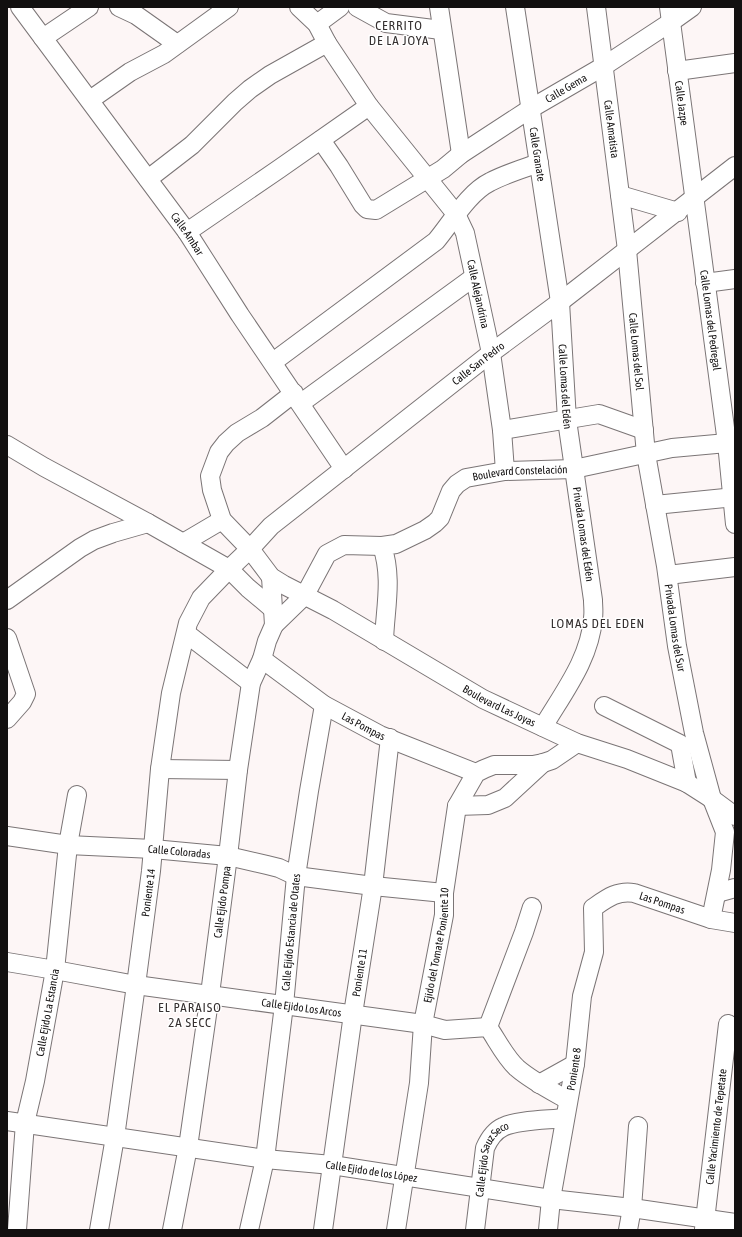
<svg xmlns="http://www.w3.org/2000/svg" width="742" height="1237" font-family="'Asap Condensed',sans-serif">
	<rect width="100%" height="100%" fill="#fdf6f6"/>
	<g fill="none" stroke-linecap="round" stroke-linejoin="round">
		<g stroke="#7b7576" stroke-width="20">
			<g id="minor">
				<path id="s1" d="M 20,7 L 187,232 L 240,315 L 344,469"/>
				<path d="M 119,7 L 136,15 L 177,44"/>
				<path id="s2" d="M 299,7 L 317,24 L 327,43 L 369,106 L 456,214 L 465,233 L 491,353 L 502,430 L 505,471"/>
				<path d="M 357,7 L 386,23 L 441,30"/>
				<path d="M 439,7 L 461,154"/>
				<path id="s3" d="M 515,7 L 560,302 L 567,420 L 593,600 C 593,606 594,612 593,618 C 590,659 563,693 543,727"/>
				<path id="s4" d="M 596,7 L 627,250 L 646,454 L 666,566 L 677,646 L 694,733 L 712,799 L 725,832 L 721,870 L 711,919"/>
				<path id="s5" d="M 669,7 L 727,443 L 735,524"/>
				<path d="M 317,24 L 340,7"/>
				<path d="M 43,38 L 89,7"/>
				<path d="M 677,71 L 735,63"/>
				<path d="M 90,100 L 130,72 L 164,54 L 229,7"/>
				<path id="s6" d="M 321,140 L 339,166 L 363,205 L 367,209 L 376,210 L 443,169 L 461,154 L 530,109 L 604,66 L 671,22 L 692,7"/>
				<path d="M 148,179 L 192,145 L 235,102 L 250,89 L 270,75 L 327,43"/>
				<path d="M 620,195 L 678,212"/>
				<path d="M 187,232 L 279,169 L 369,106"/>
				<path d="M 705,283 L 735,279"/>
				<path d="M 273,362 L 436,241 C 452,222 468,193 490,182 C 505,174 522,169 539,163"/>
				<path id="s7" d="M 294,393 L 262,418 L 237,433 L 226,443 L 219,452 L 210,476 L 212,490 L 222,520 L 250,549 L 271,577 L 284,585 L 333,610 L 483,699 L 577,743 L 627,759 L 687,783 L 712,799 L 735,816"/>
				<path d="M 301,403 L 474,277"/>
				<path d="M 502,430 L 599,414 L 644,430"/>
				<path d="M 7,445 L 44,467 L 148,523 L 229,569 L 248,588 L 273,609"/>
				<path d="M 655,505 L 735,497"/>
				<path d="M 183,543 L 222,520"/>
				<path d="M 668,575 L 735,567"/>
				<path d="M 7,600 L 80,548 L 94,540 L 113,533 L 148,523"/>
				<path d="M 274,625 L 305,595 L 327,554 L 344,545 L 382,546"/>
				<path d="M 187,634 L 251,683"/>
				<path d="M 7,638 L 26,694 L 22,702 L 7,719"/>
				<path id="s8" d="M 384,641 C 385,609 393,578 382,546 L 396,544 L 425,530 L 435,523 L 440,518 L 451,491 L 457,484 L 466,478 L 505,471 L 574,469 L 672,448 L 727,443 L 735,445"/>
				<path id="s9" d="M 262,659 L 324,705 L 380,735 L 476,773"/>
				<path d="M 604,706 L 680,744 L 687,783"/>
				<path d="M 160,769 L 238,770"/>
				<path d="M 457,806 L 488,805 L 505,798 L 543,763"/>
				<path id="s10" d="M 7,836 L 68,845 L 153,849 L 228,856 L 267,865 L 279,868 L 296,876 L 373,886 L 444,893"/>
				<path d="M 717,893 L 735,888"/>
				<path id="s11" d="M 7,962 L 55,970 L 136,985 L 423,1024 L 445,1030 L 488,1027 C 497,1040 505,1057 517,1068 C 532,1081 550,1090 568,1100"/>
				<path d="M 488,1027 L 524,932 L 532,907"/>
				<path d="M 539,1084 L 575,1064"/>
				<path id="s12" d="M 7,1121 L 265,1159 L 332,1165 L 551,1199 L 632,1208 L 735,1223"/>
				<path id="s13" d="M 704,1229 L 728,1024"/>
				<path id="s14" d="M 17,1230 L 25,1123 L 35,1081 L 55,970 L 68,845 L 77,795"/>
				<path id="s15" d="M 99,1230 L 115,1137 L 136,985 L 151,871 L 160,769 L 171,693 L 188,623 L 201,598 L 229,569 L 250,549 L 271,526 L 491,353 L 560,302 L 735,166"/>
				<path id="s16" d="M 172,1230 L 188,1147 L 210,994 L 228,856 L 238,770 L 251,683 L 262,659 L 267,641 L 274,625 L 271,577"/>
				<path id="s17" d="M 249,1230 L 265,1159 L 284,1005 L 296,876 L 309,791 L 324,705"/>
				<path id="s18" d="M 323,1230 L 353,1014 L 373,886 L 390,738"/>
				<path id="s19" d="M 396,1230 L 419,1083 L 423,1024 L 444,915 L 444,893 L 457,806 L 476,773 L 484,769 L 494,765 L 533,765 L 543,763 L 552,760 L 577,743"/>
				<path id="s20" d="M 475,1230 L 485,1148 C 489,1139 494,1131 503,1127 C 517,1120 548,1120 565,1118"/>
				<path id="s21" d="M 548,1230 L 551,1199 L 575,1064 L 582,996 L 594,952 L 593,908 C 606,899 617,890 634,893 L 711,919 L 735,923"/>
				<path d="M 628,1230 L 632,1208 L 638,1126"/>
			</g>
		</g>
		<use href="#minor" stroke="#fff" stroke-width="18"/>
	</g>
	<g text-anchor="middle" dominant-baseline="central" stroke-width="3" stroke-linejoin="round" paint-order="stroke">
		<g font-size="11" fill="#121010" stroke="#fff">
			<text stroke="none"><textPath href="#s6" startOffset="318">Calle Gema</textPath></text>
			<text stroke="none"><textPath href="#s5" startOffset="97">Calle Jazpe</textPath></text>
			<text stroke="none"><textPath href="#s4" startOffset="123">Calle Amatista</textPath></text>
			<text stroke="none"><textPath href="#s3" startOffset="149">Calle Granate</textPath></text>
			<text stroke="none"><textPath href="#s1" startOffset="282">Calle Ambar</textPath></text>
			<text stroke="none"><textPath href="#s2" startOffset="344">Calle Alejandrina</textPath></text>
			<text stroke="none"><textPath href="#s5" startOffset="316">Calle Lomas del Pedregal</textPath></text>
			<text stroke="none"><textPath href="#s4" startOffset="347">Calle Lomas del Sol</textPath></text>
			<text stroke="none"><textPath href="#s15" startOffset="1006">Calle San Pedro</textPath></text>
			<text stroke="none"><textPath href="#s3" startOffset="383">Calle Lomas del Edén</textPath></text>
			<text stroke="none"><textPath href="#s8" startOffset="265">Boulevard Constelación</textPath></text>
			<text stroke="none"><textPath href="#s3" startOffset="532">Privada Lomas del Edén</textPath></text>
			<text stroke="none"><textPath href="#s4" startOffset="626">Privada Lomas del Sur</textPath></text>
			<text stroke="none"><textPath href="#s7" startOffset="505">Boulevard Las Joyas</textPath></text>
			<text stroke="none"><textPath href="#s9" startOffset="122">Las Pompas</textPath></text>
			<text stroke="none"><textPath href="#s10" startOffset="173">Calle Coloradas</textPath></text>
			<text stroke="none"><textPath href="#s15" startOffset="341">Poniente 14</textPath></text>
			<text stroke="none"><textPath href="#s16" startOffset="332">Calle Ejido Pompa</textPath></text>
			<text stroke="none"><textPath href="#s21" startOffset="401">Las Pompas</textPath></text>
			<text stroke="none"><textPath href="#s17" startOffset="301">Calle Ejido Estancia de Otates</textPath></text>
			<text stroke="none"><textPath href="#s19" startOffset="288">Ejido del Tomate Poniente 10</textPath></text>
			<text stroke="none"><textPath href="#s18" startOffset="260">Poniente 11</textPath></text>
			<text stroke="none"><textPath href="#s11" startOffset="298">Calle Ejido Los Arcos</textPath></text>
			<text stroke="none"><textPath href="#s14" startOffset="220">Calle Ejido La Estancia</textPath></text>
			<text stroke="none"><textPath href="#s21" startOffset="163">Poniente 8</textPath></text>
			<text stroke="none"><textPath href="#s13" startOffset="103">Calle Yacimiento de Tepetate</textPath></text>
			<text stroke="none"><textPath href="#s20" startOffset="75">Calle Ejido Sauz Seco</textPath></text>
			<text stroke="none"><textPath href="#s12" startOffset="368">Calle Ejido de los López</textPath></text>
		</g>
		<g font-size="13" letter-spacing="1" fill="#353030" stroke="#fff">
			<text x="399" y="25">CERRITO<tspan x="399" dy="15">DE LA JOYA</tspan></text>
			<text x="598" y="623">LOMAS DEL EDEN</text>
			<text x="190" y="1007">EL PARAISO<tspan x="190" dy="15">2A SECC</tspan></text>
		</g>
	</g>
	<rect width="742" height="1237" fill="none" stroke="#121010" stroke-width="16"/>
</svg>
